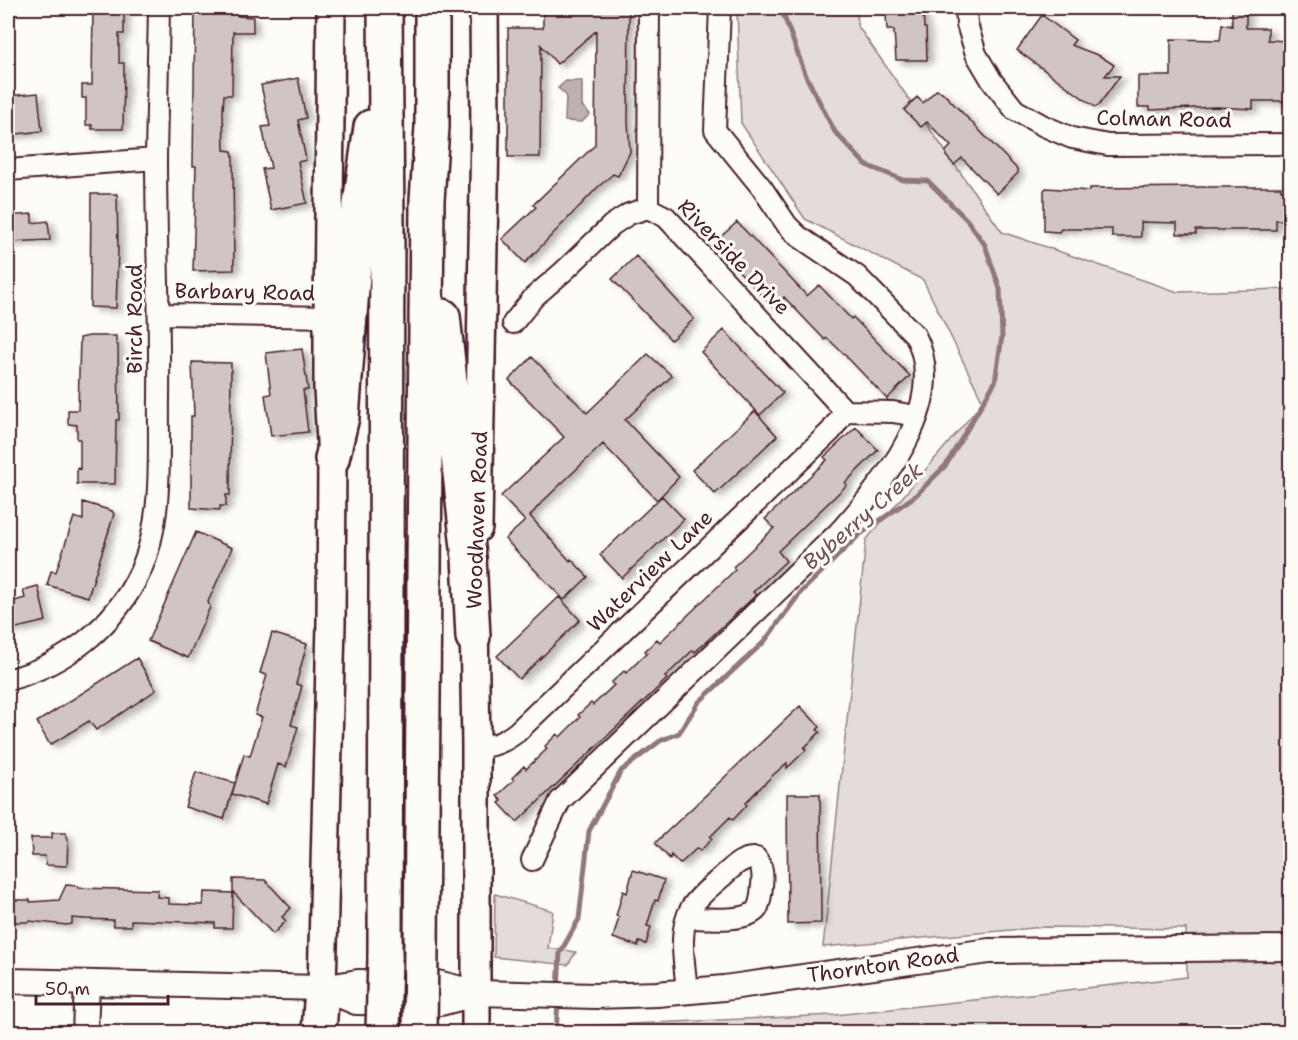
<svg xmlns="http://www.w3.org/2000/svg" width="1298" height="1040" font-family="'Shantell Sans',sans-serif">
	<defs>
		<filter id="shadow"><feDropShadow dx="5.5" dy="3.5" stdDeviation="3" flood-color="#0004"/></filter>
	</defs>
	<rect width="100%" height="100%" fill="#fdfcf7"/>
	<filter id="ink" filterUnits="userSpaceOnUse"><feTurbulence type="fractalNoise" baseFrequency=".0167" numOctaves="2"/><feDisplacementMap in="SourceGraphic" scale="12" xChannelSelector="R" yChannelSelector="G"/><feConvolveMatrix kernelMatrix="1 2 1 2 8 2 1 2 1" color-interpolation-filters="sRGB"/></filter>
	<g filter="url(#ink)">
		<path fill="#e3dcda" stroke="#967e82" stroke-width="1.5" d="M 737,8 L 857,8 L 857,25 L 1002,232 L 1178,292 L 1290,289 L 1290,1032 L 495,1032 L 496,1030 L 835,1015 L 1187,977 L 1186,929 L 1044,927 L 823,947 L 866,540 L 983,402 L 923,280 L 805,219 L 741,123 Z
			M 495,894 L 553,911 L 548,948 L 576,952 L 568,965 L 494,957 Z"/>
		<path fill="#c0b1b1" stroke="#91777b" stroke-width="1.5" d="M 566,81 L 582,81 L 582,106 L 590,114 L 582,122 L 565,121 L 566,95 L 558,88 Z"/>
		<g fill="none" stroke-linecap="round" stroke-linejoin="round">
			<path stroke="#91777b" stroke-width="5" d="M 558,989 L 560,953 L 579,919 L 589,831 L 621,771 L 660,741 L 679,733 L 699,702 L 764,642 L 801,592 L 859,535 L 915,496 L 946,465 L 995,382 L 1002,336 L 1000,289 L 985,245 L 967,220 L 928,181 L 903,180 L 866,165 L 835,132 L 806,76 L 781,8
				M 556,1032 L 558,1001"/>
		</g>
		<path fill="#d0c5c4" stroke="#4a1f2b" stroke-width="1.5" filter="url(#shadow)" d="M 93,8 L 124,8 L 124,34 L 119,34 L 119,63 L 124,63 L 123,129 L 92,129 L 92,125 L 86,125 L 86,98 L 82,98 L 82,85 L 92,85 Z
			M 195,8 L 238,8 L 238,16 L 253,17 L 253,32 L 233,32 L 232,95 L 224,95 L 223,110 L 224,150 L 232,151 L 233,156 L 234,270 L 193,271 L 196,166 L 193,166 Z
			M 543,8 L 629,8 L 628,122 L 630,152 L 618,176 L 613,174 L 597,188 L 525,263 L 502,239 L 536,207 L 533,205 L 595,145 L 596,31 L 557,64 L 541,45 L 540,157 L 508,157 L 508,28 L 543,28 Z
			M 893,8 L 923,8 L 924,28 L 926,28 L 927,60 L 896,60 L 894,30 L 887,30 L 886,14 L 894,14 Z
			M 1232,8 L 1246,8 L 1246,28 L 1268,28 L 1268,40 L 1290,41 L 1290,101 L 1253,101 L 1253,109 L 1216,107 L 1150,110 L 1150,107 L 1138,107 L 1138,76 L 1171,76 L 1171,39 L 1220,40 L 1222,24 L 1232,26 Z
			M 1042,15 L 1075,40 L 1071,45 L 1100,56 L 1114,65 L 1105,76 L 1120,76 L 1098,106 L 1095,107 L 1017,50 Z
			M 298,78 L 306,118 L 298,120 L 306,160 L 298,162 L 307,203 L 271,210 L 262,169 L 271,168 L 262,127 L 270,126 L 261,85 Z
			M 936,90 L 942,92 L 1018,170 L 1018,173 L 997,194 L 962,158 L 954,165 L 946,156 L 946,151 L 951,146 L 927,122 L 921,127 L 904,110 L 917,97 L 923,103 Z
			M 38,93 L 42,131 L 8,135 L 8,96 Z
			M 1212,187 L 1281,187 L 1281,190 L 1290,190 L 1290,220 L 1276,220 L 1276,230 L 1196,230 L 1196,234 L 1177,234 L 1177,223 L 1141,222 L 1141,237 L 1112,237 L 1112,229 L 1061,229 L 1059,232 L 1044,231 L 1044,190 L 1046,188 L 1090,191 L 1090,188 Z
			M 91,194 L 117,194 L 118,249 L 116,308 L 90,307 Z
			M 32,214 L 32,223 L 48,221 L 50,240 L 8,242 L 8,216 Z
			M 737,222 L 807,296 L 819,285 L 851,319 L 853,317 L 910,376 L 887,399 L 844,354 L 827,338 L 825,340 L 784,297 L 773,307 L 713,244 Z
			M 636,256 L 694,319 L 671,340 L 612,279 Z
			M 724,330 L 783,393 L 760,415 L 701,352 Z
			M 89,336 L 116,336 L 116,344 L 118,345 L 119,420 L 116,420 L 115,484 L 77,484 L 77,468 L 80,469 L 80,439 L 77,439 L 77,425 L 68,424 L 68,410 L 78,410 L 80,338 Z
			M 302,349 L 308,390 L 303,390 L 308,432 L 271,436 L 265,395 L 271,394 L 266,353 Z
			M 648,354 L 672,376 L 625,420 L 679,477 L 657,500 L 603,444 L 541,503 L 530,516 L 570,561 L 571,559 L 588,577 L 564,600 L 505,539 L 525,521 L 501,496 L 564,437 L 509,380 L 532,357 L 587,413 Z
			M 192,362 L 231,363 L 230,495 L 226,495 L 226,506 L 220,506 L 220,510 L 191,508 L 191,416 L 194,416 Z
			M 755,411 L 777,436 L 715,494 L 692,470 Z
			M 856,427 L 878,450 L 845,483 L 847,485 L 778,551 L 786,561 L 753,592 L 756,595 L 695,652 L 693,650 L 665,677 L 667,679 L 517,822 L 499,803 L 502,801 L 497,796 L 514,780 L 512,778 L 524,766 L 526,769 L 547,749 L 545,746 L 557,734 L 560,737 L 580,717 L 578,715 L 591,703 L 593,705 L 614,685 L 611,683 L 624,671 L 626,673 L 647,653 L 645,651 L 657,639 L 660,642 L 735,570 L 733,567 L 774,528 L 765,519 L 827,460 L 824,457 Z
			M 662,496 L 684,519 L 622,578 L 600,555 Z
			M 83,502 L 112,511 L 114,514 L 88,597 L 47,585 L 51,571 L 56,572 L 74,517 L 83,520 Z
			M 196,532 L 232,548 L 208,602 L 210,607 L 188,658 L 148,641 Z
			M 38,586 L 46,621 L 8,630 L 8,603 L 25,598 L 23,590 Z
			M 559,597 L 580,620 L 519,679 L 497,656 Z
			M 272,633 L 307,644 L 296,684 L 302,686 L 291,725 L 298,727 L 286,767 L 278,764 L 266,804 L 232,794 L 244,754 L 250,756 L 262,717 L 255,715 L 267,675 L 260,673 Z
			M 137,658 L 156,690 L 96,730 L 89,721 L 50,745 L 37,722 Z
			M 800,706 L 820,727 L 817,730 L 820,732 L 804,748 L 806,750 L 787,768 L 787,763 L 773,775 L 745,803 L 747,805 L 733,820 L 730,817 L 710,837 L 712,839 L 700,851 L 697,848 L 680,864 L 671,855 L 670,859 L 655,843 Z
			M 196,772 L 235,783 L 224,819 L 185,807 Z
			M 787,794 L 820,794 L 821,923 L 788,924 Z
			M 52,833 L 66,833 L 66,838 L 68,838 L 67,866 L 46,865 L 45,856 L 32,856 L 31,838 L 52,838 Z
			M 633,870 L 664,880 L 658,901 L 655,900 L 647,926 L 651,927 L 646,944 L 639,942 L 638,946 L 613,938 L 619,917 L 616,916 L 623,891 L 627,893 Z
			M 233,879 L 265,880 L 291,908 L 282,917 L 286,921 L 273,934 L 233,892 Z
			M 66,885 L 78,886 L 78,888 L 158,890 L 157,897 L 169,898 L 169,904 L 203,905 L 204,892 L 233,893 L 232,928 L 215,928 L 215,923 L 131,920 L 131,926 L 113,926 L 113,920 L 85,919 L 72,918 L 72,924 L 67,925 L 29,921 L 29,922 L 11,922 L 11,917 L 8,917 L 8,900 L 30,900 L 30,902 L 59,900 Z"/>
		<g fill="none" stroke-linecap="round" stroke-linejoin="round">
			<g stroke="#4a1f2b" stroke-width="24">
				<path id="minor" d="M 649,8 L 648,208 L 666,217 L 845,411
					M 966,8 L 967,24 L 976,54 L 992,81 L 1015,110 L 1044,126 L 1072,138 L 1108,145 L 1290,144
					M 8,170 L 156,159
					M 160,314 L 328,317
					M 513,323 L 534,297 L 564,271 L 612,225 L 629,214 L 648,208
					M 845,411 L 893,412 L 916,416
					M 8,680 C 66,664 114,627 140,572 C 164,519 158,455 159,398 C 160,317 156,237 156,157 C 157,107 158,57 159,8
					M 476,747 C 493,747 504,742 517,732 L 831,431 L 845,411
					M 532,860 L 560,801 L 838,533 C 881,485 951,405 915,335 L 857,276 L 798,236 L 787,225 L 762,188 L 715,130 L 720,8
					M 687,918 C 703,918 747,923 757,909 C 761,902 761,893 762,886 C 763,875 763,867 756,858 C 742,857 734,866 724,875 C 713,885 699,895 691,908 C 677,932 685,965 687,991"/>
			</g>
			<g stroke="#4a1f2b" stroke-width="28">
				<path id="tertiary" d="M 8,981 L 322,988 L 358,982 L 437,983 L 477,993 L 596,996 L 657,994 L 724,988 L 989,951 L 1290,948
					M 322,988 L 356,1002 L 441,1003 L 475,994
					M 85,1032 L 87,984"/>
			</g>
			<g stroke="#4a1f2b" stroke-width="32">
				<path id="secondary" d="M 478,528 L 485,130 L 484,8
					M 474,618 L 476,747 L 476,1032
					M 322,988 L 331,623 L 332,459 L 328,389 L 328,317 L 331,8"/>
			</g>
			<g stroke="#4a1f2b" stroke-width="38">
				<path id="motorway" d="M 385,8 L 387,224 L 385,958
					M 443,316 L 469,557 L 473,637
					M 332,459 L 342,417 L 357,225 L 371,127
					M 421,949 L 427,200 L 432,127 L 432,8
					M 319,1032 L 322,988"/>
			</g>
			<use href="#minor" stroke="#fdfcf7" stroke-width="20"/>
			<use href="#tertiary" stroke="#fdfcf7" stroke-width="24"/>
			<use href="#secondary" stroke="#fdfcf7" stroke-width="27"/>
			<use href="#motorway" stroke="#fdfcf7" stroke-width="33"/>
			<g stroke="#4a1f2b" stroke-width="38" stroke-linecap="butt">
				<path id="motorway-bridge" d="M 383,1032 L 385,958
					M 420,1032 L 421,949"/>
			</g>
			<use href="#motorway-bridge" stroke="#fdfcf7" stroke-width="33"/>
		</g>
	</g>
	<g text-anchor="middle" dominant-baseline="central" stroke-width="6" stroke-linejoin="round" paint-order="stroke">
		<g font-size="21" fill="#4a1f2b" stroke="#fdfcf7">
			<text transform="translate(1164 119) rotate(1)">Colman Road</text>
			<text transform="translate(734 257) rotate(46)">Riverside Drive</text>
			<text transform="translate(245 292) rotate(1)">Barbary Road</text>
			<text transform="translate(135 319) rotate(-90)">Birch Road</text>
			<text transform="translate(477 520) rotate(-88)">Woodhaven Road</text>
			<text transform="translate(650 571) rotate(-44)">Waterview Lane</text>
			<text transform="translate(883 965) rotate(-8)">Thornton Road</text>
		</g>
		<g font-size="22" font-style="italic" fill="#73525a" stroke="#fdfcf7">
			<text transform="translate(863 516) rotate(-41)">Byberry Creek</text>
		</g>
	</g>
	<rect width="1298" height="1040" fill="none" stroke="#fdfcf7" stroke-width="30"/>
	<rect x="15" y="15" width="1268" height="1010" fill="none" stroke="#4a1f2b" stroke-width="2" filter="url(#ink)"/>
	<path d="M36 995v9h132v-9" fill="none" stroke="#4a1f2b" stroke-width="3"/>
	<text x="45" y="995" font-size="18" fill="#4a1f2b" stroke="#fdfcf7" stroke-width="4.5" paint-order="stroke">50 m</text>
</svg>
